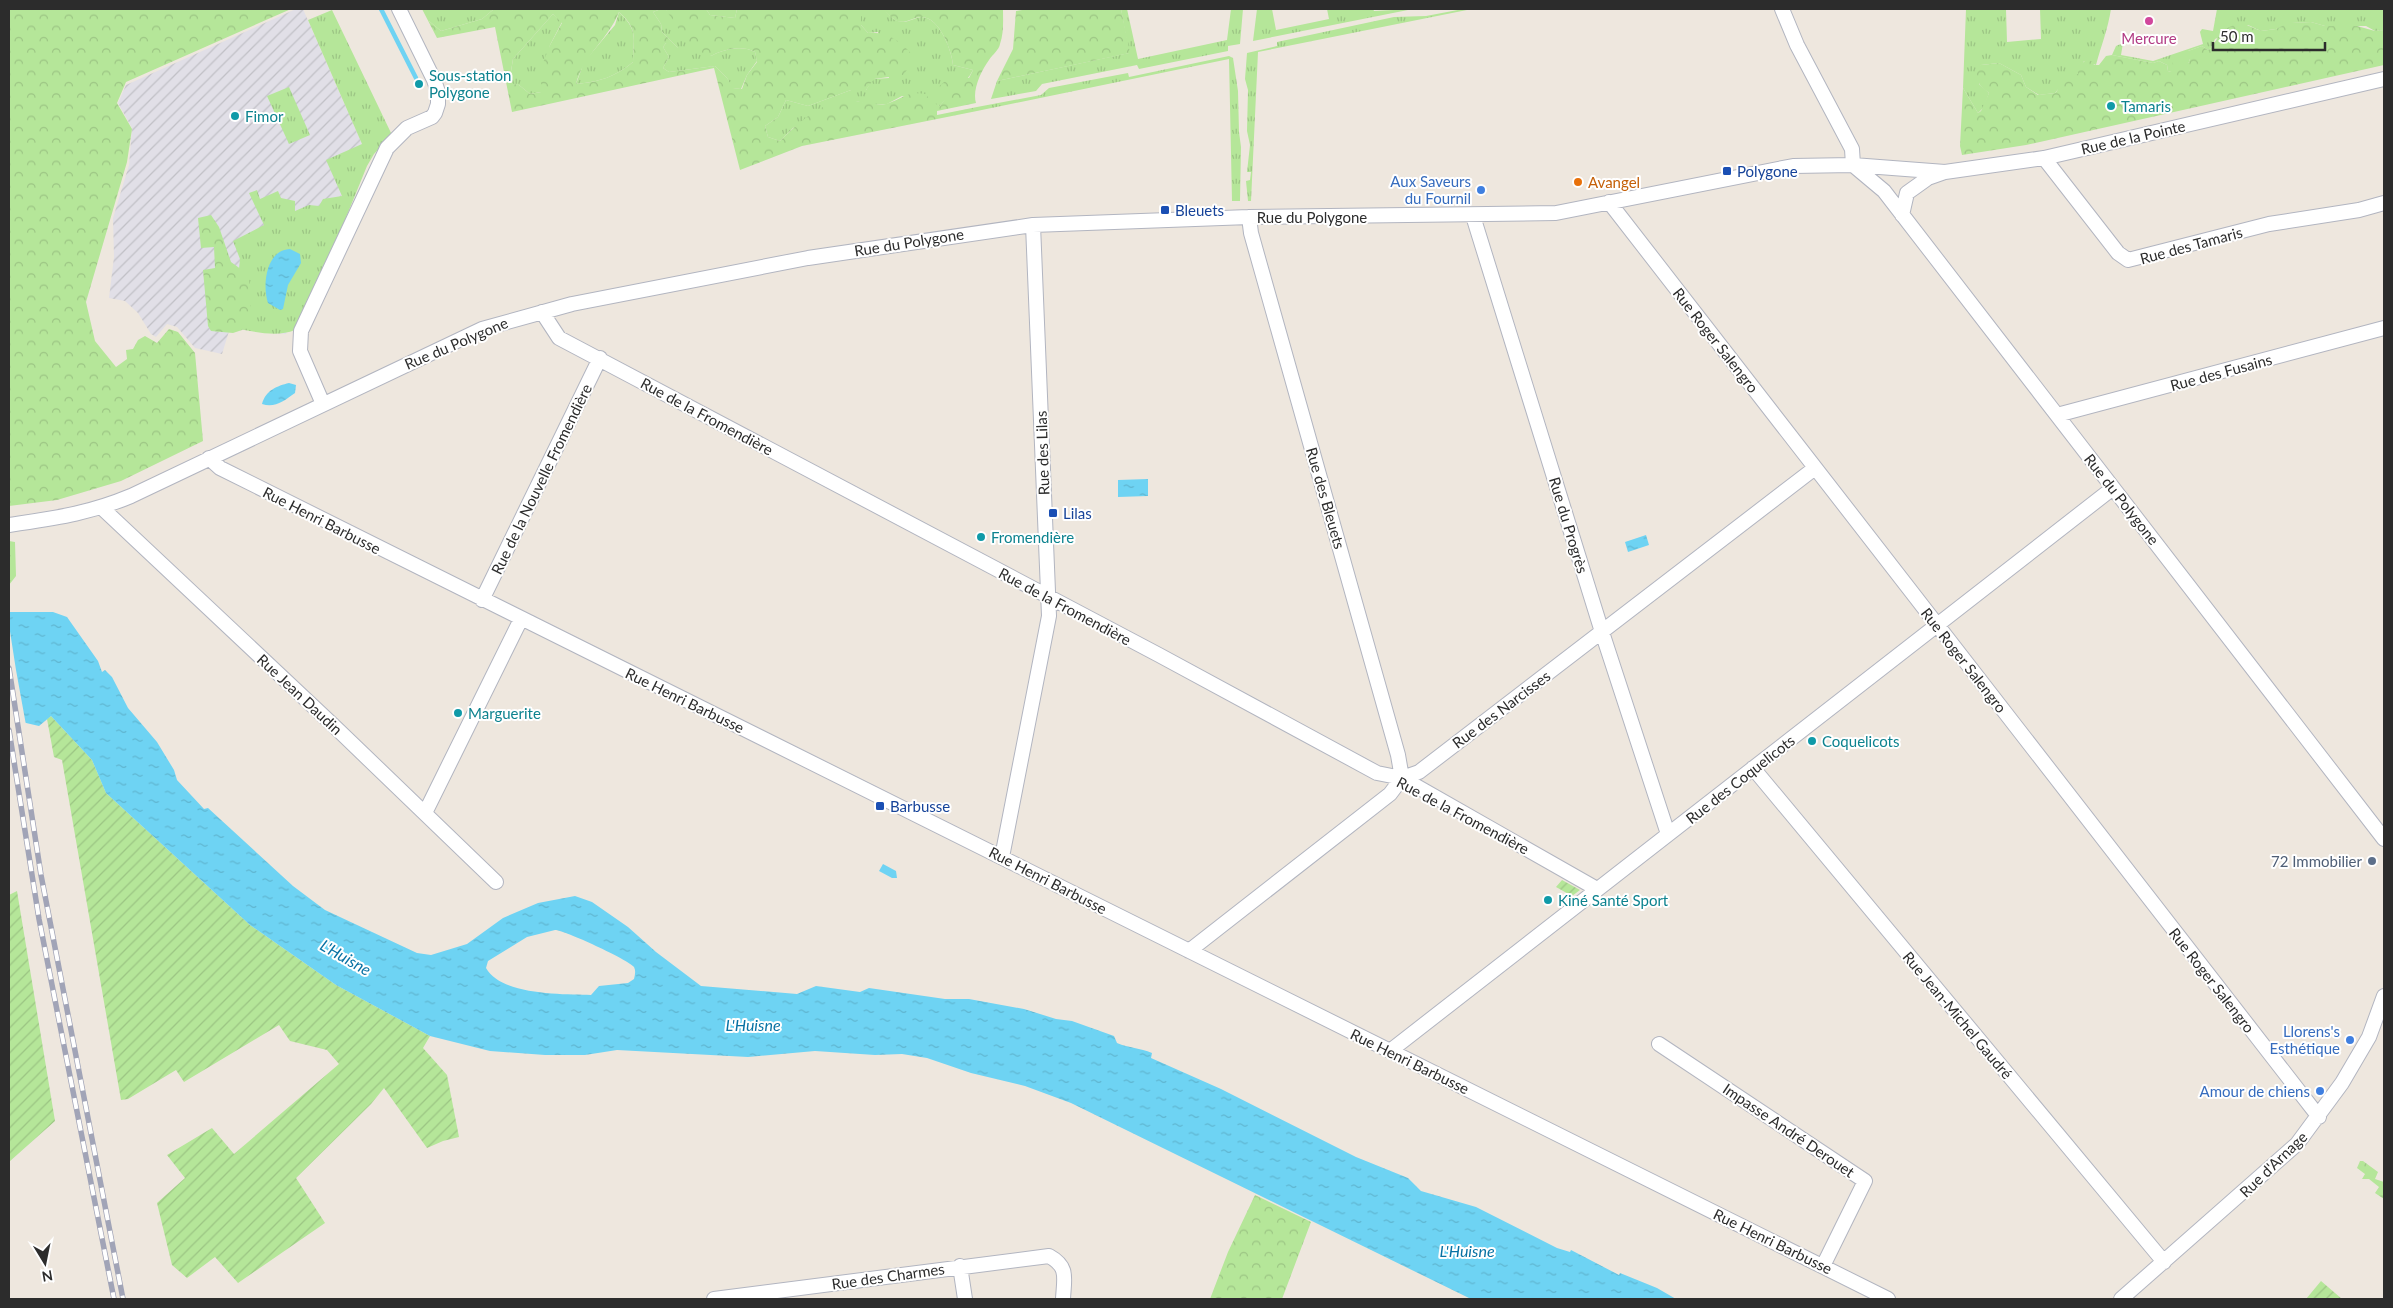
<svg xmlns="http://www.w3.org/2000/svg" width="2393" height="1308" font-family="Lato,sans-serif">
	<defs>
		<pattern id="industrial-furrows" width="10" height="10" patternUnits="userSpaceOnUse" patternTransform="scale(1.25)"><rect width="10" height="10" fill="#e1dfe7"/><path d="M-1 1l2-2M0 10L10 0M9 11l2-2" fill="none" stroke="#c1c0c6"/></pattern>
		<pattern id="grass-tufts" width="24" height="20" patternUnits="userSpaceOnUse" patternTransform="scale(1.25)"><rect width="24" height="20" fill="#b5e699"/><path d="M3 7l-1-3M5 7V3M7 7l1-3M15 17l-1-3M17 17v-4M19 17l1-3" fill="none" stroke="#9cc584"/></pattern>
		<pattern id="forest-crowns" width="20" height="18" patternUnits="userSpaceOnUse" patternTransform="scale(1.25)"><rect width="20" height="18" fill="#b5e699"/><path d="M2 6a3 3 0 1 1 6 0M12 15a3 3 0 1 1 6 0" fill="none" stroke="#9cc584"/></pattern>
		<pattern id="garden-furrows" width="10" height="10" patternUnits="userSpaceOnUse" patternTransform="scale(1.25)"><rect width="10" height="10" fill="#b5e699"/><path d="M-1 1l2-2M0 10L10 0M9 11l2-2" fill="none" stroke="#9cc584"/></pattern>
		<pattern id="water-ripples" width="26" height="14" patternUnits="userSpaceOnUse" patternTransform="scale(1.25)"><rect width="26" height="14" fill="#6ed3f3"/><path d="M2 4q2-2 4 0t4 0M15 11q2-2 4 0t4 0" fill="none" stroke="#5fb5d0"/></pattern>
	</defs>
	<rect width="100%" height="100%" fill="#eee7de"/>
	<path fill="url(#industrial-furrows)" d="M 296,9 L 303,9 L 362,144 L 286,334 L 230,328 L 222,354 L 195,348 L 177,327 L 167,324 L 156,337 L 151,334 L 138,313 L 125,301 L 109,298 L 114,257 L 113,218 L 129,165 L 132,128 L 118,103 L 126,85 Z"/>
	<path fill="url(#grass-tufts)" d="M 429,9 L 494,9 L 482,19 L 441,31 L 429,21 Z
		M 661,9 L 665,9 L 711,56 C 725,49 741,45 755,52 L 757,61 L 747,75 L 741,89 L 732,88 L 727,78 L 715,66 L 669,72 L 663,68 L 669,57 L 663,47 L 666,43 L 678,48 L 662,32 L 661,24 L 653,12 Z
		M 706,9 L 737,9 L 735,18 L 710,15 Z
		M 861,9 L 883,9 C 887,12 893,20 898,21 C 906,24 913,18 921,17 C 939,16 952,51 953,65 L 973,70 C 966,85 950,92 940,106 L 902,96 L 887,104 L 871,105 L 856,101 L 793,128 L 780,141 L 768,137 L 765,126 L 778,117 L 786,100 L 808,106 L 851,90 L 866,90 L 873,79 L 889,78 L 878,32 L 868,33 L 861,25 Z
		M 1121,9 L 1127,9 L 1138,59 L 1227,40 L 1231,9 L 1243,9 L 1240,44 L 1228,46 L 1228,51 L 1139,69 L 1137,65 L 1042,84 L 1036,91 L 991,99 L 997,81 L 1129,53 Z
		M 1257,9 L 1272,9 L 1276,30 L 1329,19 L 1327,9 L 1373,9 L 1374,11 L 1413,9 L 1253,41 Z
		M 1463,9 L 1472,9 L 1258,52 L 1251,201 L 1248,201 L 1246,181 L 1250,180 L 1251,172 L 1247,172 L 1250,145 L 1247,131 L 1248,90 L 1245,79 L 1247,53 L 1277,46 L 1277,42 L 1394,17 L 1426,16 Z
		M 1966,9 L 2006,9 L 2007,42 L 2041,39 L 2040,9 L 2111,9 C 2108,29 2101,46 2096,65 L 2084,61 L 2078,74 L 2071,74 L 2055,93 L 2039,95 L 2026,87 L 2021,75 L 1999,63 L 1981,65 L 1979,84 L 1989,93 L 1984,107 L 1978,113 L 1963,88 Z
		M 2217,9 L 2384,9 L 2384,30 L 2375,31 L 2366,26 L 2325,26 L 2311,22 L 2292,23 L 2276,29 L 2261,31 L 2248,25 L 2215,39 L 2211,48 L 2208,50 L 2202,46 L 2188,51 L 2190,62 L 2171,72 L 2168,71 L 2167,65 L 2159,61 L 2153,63 L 2112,55 L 2116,46 L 2123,43 L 2121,55 L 2153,61 L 2203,44 L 2200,32 L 2202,29 L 2213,31 Z
		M 332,10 L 392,135 L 374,154 L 367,166 L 325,269 L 295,330 C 276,338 253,331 233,328 L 240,259 L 233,241 L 264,225 L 249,193 L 257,190 L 260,199 L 278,191 L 281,198 L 295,201 L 295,211 L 309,205 L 319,206 L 323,199 L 342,196 L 326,160 L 362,144 L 308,20 Z
		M 619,12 C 639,31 633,38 633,62 C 615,77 599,82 576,84 L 584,62 L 615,25 Z
		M 553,14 L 562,22 L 550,45 L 541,92 L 530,94 L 519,85 L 509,84 L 513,59 Z
		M 1229,56 L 1233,58 L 1238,91 L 1239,132 L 1241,147 L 1240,201 L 1232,201 L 1229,59 L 977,111 L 977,107 L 1041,95 L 1049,88 L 1128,73 L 1129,77 Z
		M 289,87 L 310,135 L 289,144 L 267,96 Z
		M 9,541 L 15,542 L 16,576 L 9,585 Z"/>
	<path fill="url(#forest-crowns)" fill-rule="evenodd" d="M 9,9 L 291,9 L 126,82 L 117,103 L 132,129 L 127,162 L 86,302 L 95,341 L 116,367 L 127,359 L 126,350 L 133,349 L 138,340 L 145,336 L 157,343 L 169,329 L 178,332 L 195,353 L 203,441 L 121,481 L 57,500 L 9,506 Z
		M 422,9 L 429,9 L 429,21 L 441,31 L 482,19 L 494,9 L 661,9 L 653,12 L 661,24 L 662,32 L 678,48 L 675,53 L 668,52 L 666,43 L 663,47 L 669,57 L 663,68 L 669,72 L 715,66 L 727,78 L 733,88 L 742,89 L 747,75 L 757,62 L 755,52 C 741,45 725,49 711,56 C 688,50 679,27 665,9 L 706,9 L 710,15 L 735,18 L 737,9 L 861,9 L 861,25 L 868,33 C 887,31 901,41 913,56 L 911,65 L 903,75 L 874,79 L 866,90 L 851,90 L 808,106 L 786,100 L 778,117 L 765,126 L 768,137 L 780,141 C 801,121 825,97 856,101 C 866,102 875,106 886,104 C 903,99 906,91 926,94 L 930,101 L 940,106 L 945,99 L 938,88 C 945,78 958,75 969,78 L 973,70 L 953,65 C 952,51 939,15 920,17 C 912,18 905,24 897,21 C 891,18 887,12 881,9 L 1003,9 C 1003,20 1004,33 1000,44 C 999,50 993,54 989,60 C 981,71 972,90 976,103 L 937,111 L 937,115 L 977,107 L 977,111 L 802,146 L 740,170 L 714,68 L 512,112 L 495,27 L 437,38 ZM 619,12 C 639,30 633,38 633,62 C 615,77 599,82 576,84 C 584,54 608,40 619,12 ZM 553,14 L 562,23 L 550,45 L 541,68 L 541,92 L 530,94 L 519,85 L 509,83 L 513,59 Z
		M 1028,9 L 1121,9 L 1130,53 L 997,81 L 1013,49 L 1016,11 Z
		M 2311,22 L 2325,26 L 2357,26 L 2375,31 L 2384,30 L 2384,65 L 2026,145 L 1962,155 L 1960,146 L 1963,88 L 1978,113 L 1981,111 L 1989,93 C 1979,86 1971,76 1981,65 L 1999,63 L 2021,75 L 2026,87 L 2038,95 L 2055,93 L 2057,91 L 2063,74 L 2078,74 L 2078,67 L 2087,59 L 2093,62 L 2094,65 L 2099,65 L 2106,56 L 2112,55 L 2153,63 L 2159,61 L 2167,65 L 2168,71 L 2171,72 L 2173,62 L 2189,63 L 2190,60 L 2186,57 L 2188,51 L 2202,46 L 2208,50 L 2211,48 L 2223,30 L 2236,24 L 2242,23 L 2261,31 L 2276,29 L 2288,23 Z
		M 211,215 L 219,227 L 231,262 L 249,275 L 251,317 L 242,330 L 233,333 L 211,331 L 208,326 L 203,270 L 215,268 L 214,247 L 201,248 L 198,218 Z
		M 2360,1161 L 2363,1161 L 2378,1172 L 2375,1179 L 2384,1182 L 2384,1199 L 2375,1193 L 2379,1187 L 2369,1179 L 2362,1179 L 2365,1174 L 2357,1168 Z
		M 1255,1195 L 1311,1222 L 1282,1299 L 1210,1299 L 1228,1252 Z"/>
	<path fill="url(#garden-furrows)" d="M 51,716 L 92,760 L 106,793 L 250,925 L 336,985 L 430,1036 L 423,1048 L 447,1075 L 459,1137 L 443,1141 L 427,1148 L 384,1088 L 371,1104 L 296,1178 L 325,1223 L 238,1283 L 215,1257 L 187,1278 L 172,1265 L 157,1203 L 185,1178 L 167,1155 L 212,1128 L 234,1154 L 339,1064 L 327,1050 L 290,1041 L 279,1025 L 184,1082 L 176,1070 L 128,1099 L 121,1100 L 62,760 L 54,757 L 47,719 Z
		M 1562,880 L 1580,890 L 1572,896 L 1556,887 Z
		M 17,891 L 55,1121 L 9,1162 L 9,895 Z
		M 2321,1281 L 2342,1299 L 2306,1299 Z"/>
	<path fill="url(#water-ripples)" fill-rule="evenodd" d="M 290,249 L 300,254 L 301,263 L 288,285 L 283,309 L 280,310 L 268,303 C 262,285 266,250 290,249 Z
		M 289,383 L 296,385 L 295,393 C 284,401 275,408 262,404 C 266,390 277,386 289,383 Z
		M 1148,479 L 1148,496 L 1118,497 L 1118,480 Z
		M 1646,535 L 1649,545 L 1628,552 L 1625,542 Z
		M 9,612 L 53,612 L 67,617 L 98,661 L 102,672 L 105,670 L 112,677 L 128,708 L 157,742 L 174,770 L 177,780 L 204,809 L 208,808 L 293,886 L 325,910 L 417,953 L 431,955 L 467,944 L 503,918 L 538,903 L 575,896 L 592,902 L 628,927 L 656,952 L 701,986 L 797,994 L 816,986 L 860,992 L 869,988 L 945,999 L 969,999 L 1024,1009 L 1056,1019 L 1072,1021 L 1114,1036 L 1117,1043 C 1129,1048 1140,1048 1152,1053 L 1151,1058 L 1221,1089 L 1356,1157 L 1408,1178 L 1421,1191 L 1476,1207 L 1557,1248 L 1570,1252 L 1571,1250 L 1619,1275 L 1620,1273 L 1657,1288 L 1676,1299 L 1471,1299 L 1071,1103 L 1025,1086 L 971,1073 L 927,1058 L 902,1054 L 875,1055 L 815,1051 L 748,1057 L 617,1050 L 585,1055 L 545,1055 L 490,1051 L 430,1036 L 336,985 L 250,925 L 106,793 L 92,760 L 51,716 L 39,726 L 9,719 ZM 555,930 C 564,930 629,960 634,967 C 636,971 635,975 634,979 L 628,983 L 599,986 L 591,995 C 563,994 502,996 486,968 L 488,961 L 527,937 Z
		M 883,864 L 896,871 L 897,878 L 892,878 L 879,871 Z"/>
	<path fill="#eee7de" d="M 9,625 L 16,670 L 26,725 L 9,722 Z"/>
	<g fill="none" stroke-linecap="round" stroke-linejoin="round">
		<path stroke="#6ed3f3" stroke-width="4.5" d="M 381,9 L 416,78"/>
		<g stroke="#b2b5c0" stroke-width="16">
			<path id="street" d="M 1782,9 L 1797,45 L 1852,149 L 1853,165
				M 2044,158 L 2118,253 L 2128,260 L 2269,224 L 2359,210 L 2384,203
				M 1853,165 L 1884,191 L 2384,839
				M 1609,202 L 2319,1117
				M 1902,215 L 1907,193 L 1928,178 L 1945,172 L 2044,158 L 2384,79
				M 1473,216 L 1602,632 L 1668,834
				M 1249,217 L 1251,233 L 1398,755 L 1402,778
				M 542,312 L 559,338 L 1159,655 L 1377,773 L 1402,778 L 1597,889
				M 323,404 L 300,351 L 301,331 L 387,148 L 407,128 L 432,117 L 435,113 L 438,104 L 438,92 L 434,80 L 399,9
				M 2057,415 L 2384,328
				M 209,458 L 220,468 L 1888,1299
				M 102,508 L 333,725 L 496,882
				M 9,525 C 55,518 88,514 131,496 L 482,329 L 572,304 L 808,258 L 1033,225 L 1249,217 L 1556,213 L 1793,166 L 1853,165 L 1945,172
				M 482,600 L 600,358
				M 1753,768 L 2164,1262
				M 425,813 L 521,619
				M 1002,857 L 1049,616 L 1033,225
				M 1189,951 L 1390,794 L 1402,778 L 1419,772 L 1815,468
				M 1659,1044 L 1865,1181 L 1823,1266
				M 1390,1051 L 2113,488
				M 960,1266 L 965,1299
				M 714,1299 L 1049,1256 C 1069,1267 1064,1278 1063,1299
				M 2121,1299 L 2297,1144 L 2342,1083 L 2369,1037 L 2384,996"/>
		</g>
		<use href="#street" stroke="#fff" stroke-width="14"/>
		<g stroke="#a1a4b7" stroke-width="5.5">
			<path id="rail" d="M 9,668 L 41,875 L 123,1299
				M 9,730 L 39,919 L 114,1299"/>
		</g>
		<use href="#rail" stroke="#fff" stroke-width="4" stroke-dasharray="11" stroke-linecap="butt"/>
	</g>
	<circle fill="#d1479c" stroke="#fff" stroke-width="2" cx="2149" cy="21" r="5"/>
	<g fill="#0f9aa8" stroke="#fff" stroke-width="2">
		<circle cx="419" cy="84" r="5"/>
		<circle cx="2111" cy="106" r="5"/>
		<circle cx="235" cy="116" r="5"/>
		<circle cx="981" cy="537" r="5"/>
		<circle cx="458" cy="713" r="5"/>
		<circle cx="1812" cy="741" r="5"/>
		<circle cx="1548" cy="900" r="5"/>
	</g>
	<g fill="#1a4fb4" stroke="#fff" stroke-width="2">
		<rect x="1722" y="166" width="10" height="10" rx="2.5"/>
		<rect x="1160" y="205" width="10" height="10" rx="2.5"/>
		<rect x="1048" y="508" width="10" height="10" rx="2.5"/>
		<rect x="875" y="801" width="10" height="10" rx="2.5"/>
	</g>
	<circle fill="#e8710a" stroke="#fff" stroke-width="2" cx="1578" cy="182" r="5"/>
	<g fill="#3f7fe0" stroke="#fff" stroke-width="2">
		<circle cx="1481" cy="190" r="5"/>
		<circle cx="2350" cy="1040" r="5"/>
		<circle cx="2320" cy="1091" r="5"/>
	</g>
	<circle fill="#5c6f8a" stroke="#fff" stroke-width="2" cx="2372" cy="861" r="5"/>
	<g text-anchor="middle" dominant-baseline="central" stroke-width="4" stroke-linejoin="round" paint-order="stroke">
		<g font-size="15" fill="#b23c85" stroke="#fff">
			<text x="2149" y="38">Mercure</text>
		</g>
		<g font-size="15" fill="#0d838f" stroke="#fff" text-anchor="start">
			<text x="429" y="75">Sous-station<tspan x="429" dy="17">Polygone</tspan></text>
			<text x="2121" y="106">Tamaris</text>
			<text x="245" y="116">Fimor</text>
			<text x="991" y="537">Fromendière</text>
			<text x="468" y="713">Marguerite</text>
			<text x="1822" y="741">Coquelicots</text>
			<text x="1558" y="900">Kiné Santé Sport</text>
		</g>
		<g font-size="15" fill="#2c2c2c" stroke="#fff">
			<text transform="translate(2133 137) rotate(-13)">Rue de la Pointe</text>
			<text x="1312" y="217">Rue du Polygone</text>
			<text transform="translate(909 242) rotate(-9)">Rue du Polygone</text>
			<text transform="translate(2191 245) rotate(-15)">Rue des Tamaris</text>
			<text transform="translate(1716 340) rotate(52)">Rue Roger Salengro</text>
			<text transform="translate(456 343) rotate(-23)">Rue du Polygone</text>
			<text transform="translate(2221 372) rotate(-15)">Rue des Fusains</text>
			<text transform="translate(707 416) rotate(28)">Rue de la Fromendière</text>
			<text transform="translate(1042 453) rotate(-92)">Rue des Lilas</text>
			<text transform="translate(541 479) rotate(-64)">Rue de la Nouvelle Fromendière</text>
			<text transform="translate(1326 498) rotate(74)">Rue des Bleuets</text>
			<text transform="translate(2122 499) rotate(52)">Rue du Polygone</text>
			<text transform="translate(322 520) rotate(27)">Rue Henri Barbusse</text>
			<text transform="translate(1569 525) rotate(73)">Rue du Progrès</text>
			<text transform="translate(1065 606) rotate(28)">Rue de la Fromendière</text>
			<text transform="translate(1964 660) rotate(52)">Rue Roger Salengro</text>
			<text transform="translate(300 694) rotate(43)">Rue Jean Daudin</text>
			<text transform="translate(685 700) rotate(26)">Rue Henri Barbusse</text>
			<text transform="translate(1501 709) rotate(-37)">Rue des Narcisses</text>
			<text transform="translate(1740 779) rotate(-38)">Rue des Coquelicots</text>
			<text transform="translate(1463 815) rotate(28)">Rue de la Fromendière</text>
			<text transform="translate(1048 880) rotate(27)">Rue Henri Barbusse</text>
			<text transform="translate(2212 980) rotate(52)">Rue Roger Salengro</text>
			<text transform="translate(1958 1015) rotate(50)">Rue Jean-Michel Gaudré</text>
			<text transform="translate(1410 1061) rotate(26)">Rue Henri Barbusse</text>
			<text transform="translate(1789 1130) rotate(34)">Impasse André Derouet</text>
			<text transform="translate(2273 1164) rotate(-44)">Rue d'Arnage</text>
			<text transform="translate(1773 1241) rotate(26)">Rue Henri Barbusse</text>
			<text transform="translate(888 1276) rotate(-8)">Rue des Charmes</text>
		</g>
		<g font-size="15" fill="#164399" stroke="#fff" text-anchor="start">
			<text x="1737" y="171">Polygone</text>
			<text x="1175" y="210">Bleuets</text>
			<text x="1063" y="513">Lilas</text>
			<text x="890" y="806">Barbusse</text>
		</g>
		<g font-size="15" fill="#366cbe" stroke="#fff" text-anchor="end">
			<text x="1471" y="181">Aux Saveurs<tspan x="1471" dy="17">du Fournil</tspan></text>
			<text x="2340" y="1031">Llorens's<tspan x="2340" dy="17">Esthétique</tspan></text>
			<text x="2310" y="1091">Amour de chiens</text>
		</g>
		<g font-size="15" fill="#c56008" stroke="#fff" text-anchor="start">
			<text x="1588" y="182">Avangel</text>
		</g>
		<g font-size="15" fill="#4e5e75" stroke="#fff" text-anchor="end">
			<text x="2362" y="861">72 Immobilier</text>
		</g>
		<g font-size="16" font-style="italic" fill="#0872a4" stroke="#fff">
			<text transform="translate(346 957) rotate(30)">L'Huisne</text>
			<text x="753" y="1024">L'Huisne</text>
			<text x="1467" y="1250">L'Huisne</text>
		</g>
	</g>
	<rect width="2393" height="1308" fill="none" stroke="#2c2c2c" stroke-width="20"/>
	<g transform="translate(45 1263) rotate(170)" stroke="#ffffff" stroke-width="4" paint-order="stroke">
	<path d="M0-4L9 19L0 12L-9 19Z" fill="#2c2c2c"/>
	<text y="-8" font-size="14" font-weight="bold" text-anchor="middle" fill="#2c2c2c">N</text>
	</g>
	<path d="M2213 42v8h112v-8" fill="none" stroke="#2c2c2c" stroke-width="2.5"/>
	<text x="2220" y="42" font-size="15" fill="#2c2c2c" stroke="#ffffff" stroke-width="4" paint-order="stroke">50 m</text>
</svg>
